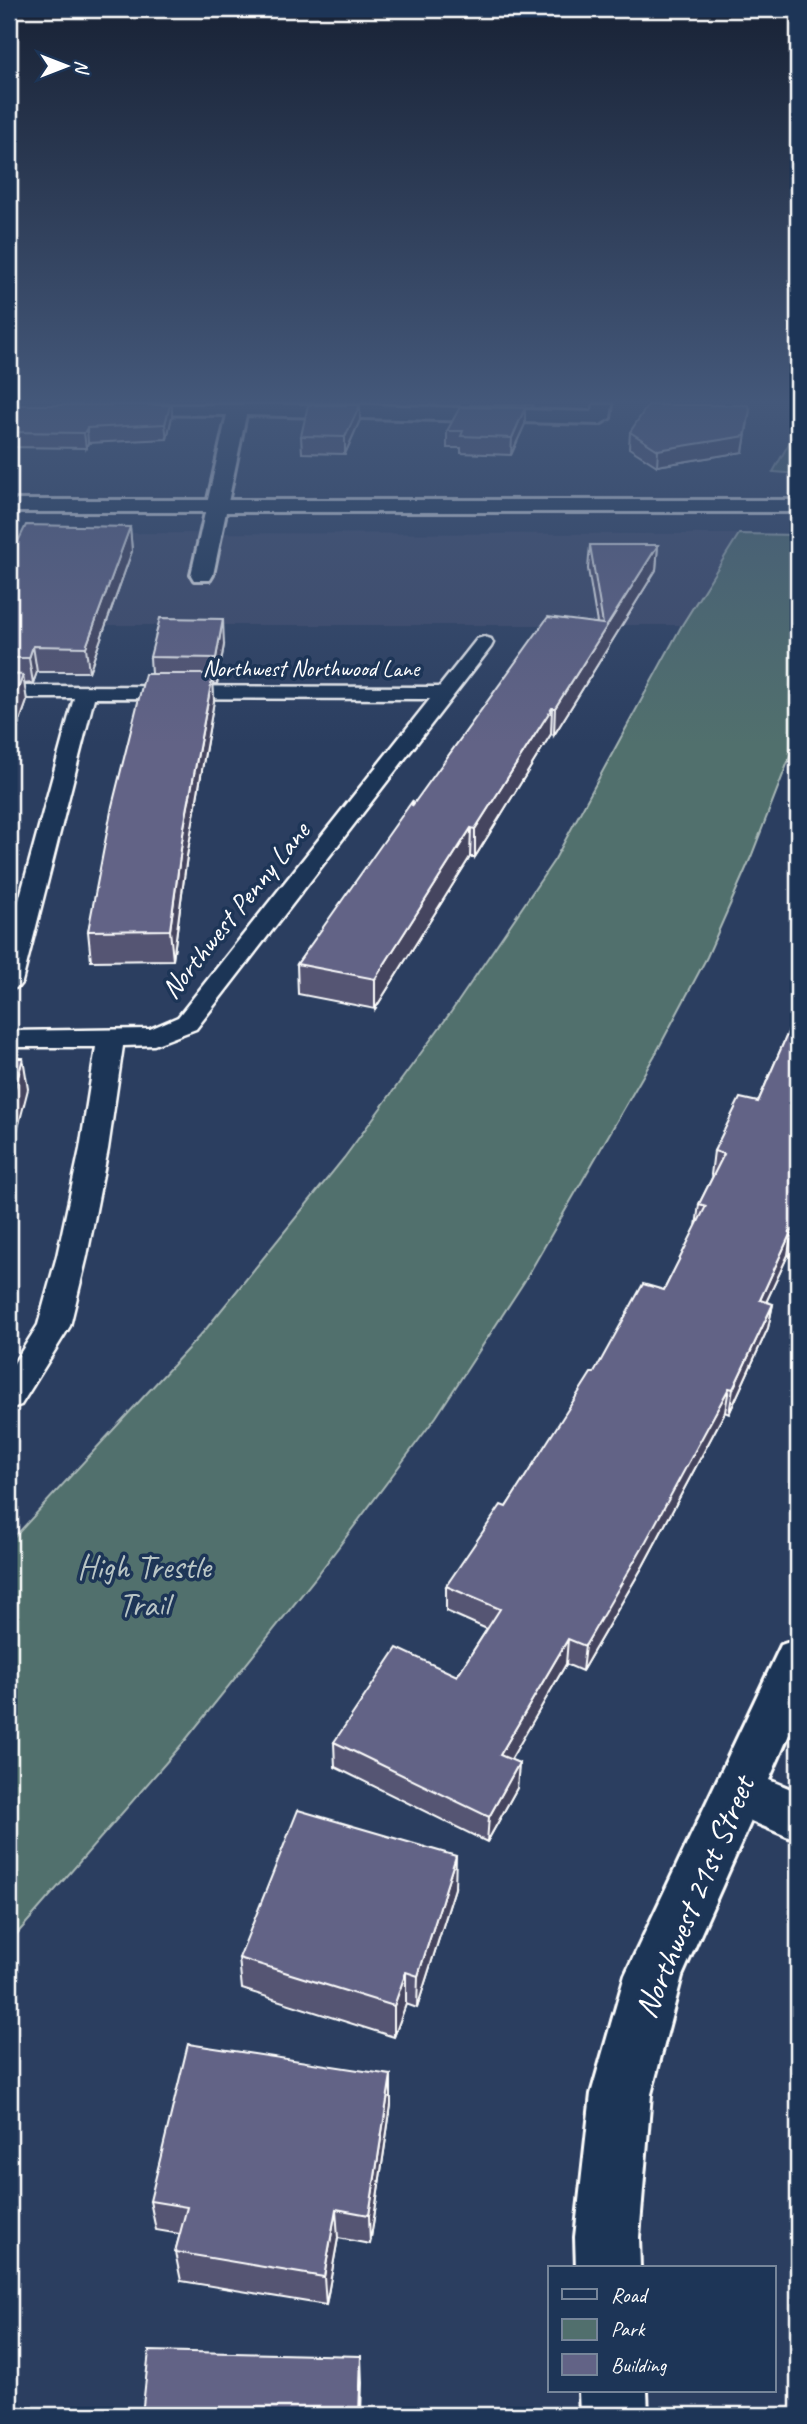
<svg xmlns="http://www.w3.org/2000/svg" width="807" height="2424" font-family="Caveat,sans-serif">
	<rect width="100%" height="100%" fill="#2b3e60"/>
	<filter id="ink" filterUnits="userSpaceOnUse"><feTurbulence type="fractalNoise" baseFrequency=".0143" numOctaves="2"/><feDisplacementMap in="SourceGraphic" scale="14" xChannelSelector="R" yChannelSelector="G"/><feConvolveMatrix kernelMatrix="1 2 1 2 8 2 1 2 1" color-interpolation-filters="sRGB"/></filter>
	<g filter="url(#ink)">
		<path fill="#3c496b" d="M 9,533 L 739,534 L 682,625 L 9,625 Z"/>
		<path fill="#516f6d" stroke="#a8b7b6" stroke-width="2" d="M 798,427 L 798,474 L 773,472 Z
			M 739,534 L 798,535 L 798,736 L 751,857 L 707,957 L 656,1053 L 524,1282 L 436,1417 L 316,1577 L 183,1743 L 9,1943 L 9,1543 L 206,1329 L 344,1158 L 451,1012 L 555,859 L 682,625 Z"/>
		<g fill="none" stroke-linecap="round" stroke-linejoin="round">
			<g stroke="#fff" stroke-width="5">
				<path id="service" d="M 484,637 L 491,639 L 493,643 L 491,647 L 196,1029 L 154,1045 L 123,1046 L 108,1149 L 87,1256 L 70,1326 L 21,1405 L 9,1409 L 9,1371 L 38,1325 L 57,1256 L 80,1149 L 96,1047 L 9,1047 L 9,1031 L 150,1029 L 178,1017 L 430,699 L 94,698 L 22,982 L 18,987 L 9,990 L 9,937 L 74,698 L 9,698 L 9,686 L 439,687 L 477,639 Z"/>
			</g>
			<g stroke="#fff" stroke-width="6">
				<path id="minor" d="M 111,405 L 368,405 L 592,412 L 594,405 L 612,405 L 610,418 L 600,424 L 246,415 L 213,575 L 210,580 L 194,580 L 191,575 L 227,415 L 118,414 L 111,412 L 109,408 Z
					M 798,1639 L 798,1714 L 769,1780 L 798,1792 L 798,1841 L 751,1821 L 682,1976 L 651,2094 L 639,2237 L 640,2268 L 576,2268 L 575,2237 L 591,2094 L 625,1975 L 781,1645 Z
					M 579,2391 L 647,2391 L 648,2415 L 580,2415 Z"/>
			</g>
			<g stroke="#fff" stroke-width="6">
				<path id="secondary" d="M 9,500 L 798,500 L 798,512 L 9,512 Z"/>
			</g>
			<use href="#service" fill="#1d3557" fill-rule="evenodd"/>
			<use href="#minor" fill="#1d3557" fill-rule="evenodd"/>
			<use href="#secondary" fill="#1d3557" fill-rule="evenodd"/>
		</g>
		<path fill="#545573" stroke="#fff" stroke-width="2" d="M 9,405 L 172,416 L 167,439 L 88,443 L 86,448 L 9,447 Z
			M 360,405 L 360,420 L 345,454 L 302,453 L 301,436 Z
			M 469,405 L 533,405 L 532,408 Z
			M 750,409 L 743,452 L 657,466 L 629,448 L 630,432 Z
			M 525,424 L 511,455 L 461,453 L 461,448 L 447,448 L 447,431 Z
			M 130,527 L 132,551 L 89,672 L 37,672 L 33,683 L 24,684 L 27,701 L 9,752 L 9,560 Z
			M 590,545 L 658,545 L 656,570 L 554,735 L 551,734 L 475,857 L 470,857 L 375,1009 L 298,994 L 297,964 L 413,806 L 597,623 L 588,569 Z
			M 224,645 L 217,684 L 213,684 L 214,701 L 187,856 L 173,960 L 91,961 L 88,931 L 151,674 L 150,657 Z
			M 798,983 L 798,1257 L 788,1255 L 766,1302 L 773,1304 L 768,1328 L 729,1414 L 725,1412 L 643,1566 L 582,1671 L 566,1664 L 510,1760 L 519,1763 L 517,1788 L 487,1842 L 335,1767 L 334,1742 L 457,1676 L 487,1629 L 446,1611 L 446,1586 L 506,1507 L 594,1373 L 664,1290 L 696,1227 L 699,1204 L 713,1176 L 711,1175 L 714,1151 L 758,1102 L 796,1014 L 792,1014 L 796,991 Z
			M 455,1888 L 417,2008 L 406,2004 L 394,2037 L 242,1989 L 239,1958 Z
			M 391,2075 L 391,2105 L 370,2244 L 338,2238 L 326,2305 L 181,2281 L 175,2252 L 180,2234 L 156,2230 L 150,2201 Z"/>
		<path fill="#45455e" stroke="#fff" stroke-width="2" d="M 170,405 L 172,405 L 172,416 L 167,439 L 165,424 Z
			M 360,405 L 360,420 L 345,454 L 345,437 Z
			M 525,408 L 525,424 L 511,455 L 512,438 Z
			M 750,409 L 743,452 L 657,466 L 658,450 Z
			M 87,428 L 88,443 L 86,448 L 84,433 Z
			M 130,527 L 132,551 L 89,672 L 86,647 Z
			M 658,545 L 656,570 L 554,735 L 555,708 Z
			M 223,619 L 224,645 L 217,684 L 216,658 Z
			M 33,646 L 37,672 L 33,683 L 29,658 Z
			M 213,674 L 214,701 L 187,856 L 173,960 L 170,930 L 184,827 Z
			M 23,675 L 27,701 L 9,752 L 9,714 Z
			M 552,708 L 551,734 L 475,857 L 475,829 Z
			M 471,828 L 470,857 L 375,1009 L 375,979 Z
			M 23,1058 L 28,1089 L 9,1163 L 9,1110 Z
			M 792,1230 L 788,1255 L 756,1324 L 760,1300 Z
			M 773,1304 L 768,1328 L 729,1414 L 733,1389 Z
			M 729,1388 L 725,1412 L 643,1566 L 582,1671 L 585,1646 Z
			M 568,1639 L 566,1664 L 499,1780 L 500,1755 Z
			M 519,1763 L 517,1788 L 487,1842 L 489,1817 Z
			M 456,1856 L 455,1888 L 417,2008 L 418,1976 Z
			M 406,1972 L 406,2004 L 394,2037 L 394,2006 Z
			M 391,2075 L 391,2105 L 370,2244 L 369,2215 Z
			M 336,2209 L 338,2238 L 326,2305 L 324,2277 Z
			M 361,2356 L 362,2383 L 361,2415 L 359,2415 Z"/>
		<path fill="#626386" stroke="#fff" stroke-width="2" d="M 9,405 L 170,405 L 165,424 L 87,428 L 84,433 L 9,432 Z
			M 308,405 L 360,405 L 345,437 L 301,436 Z
			M 648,405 L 748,405 L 750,409 L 745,436 L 658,450 L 630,432 Z
			M 460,407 L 525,408 L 512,438 L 461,436 L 463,431 L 447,431 Z
			M 26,525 L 130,527 L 86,647 L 33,646 L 29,658 L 9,658 L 9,560 Z
			M 590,545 L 658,545 L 555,708 L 552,708 L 475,829 L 471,828 L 375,979 L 297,964 L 413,800 L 412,806 L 548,617 L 603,624 Z
			M 160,618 L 223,619 L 216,658 L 150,657 Z
			M 9,674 L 23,675 L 9,714 Z
			M 145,674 L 213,674 L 184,827 L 170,930 L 88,931 L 112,806 Z
			M 798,1009 L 798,1232 L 792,1230 L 760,1300 L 773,1304 L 733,1389 L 729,1388 L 646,1541 L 585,1646 L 568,1639 L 500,1755 L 519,1763 L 489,1817 L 334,1742 L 397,1648 L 457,1676 L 500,1609 L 446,1586 L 501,1505 L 506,1507 L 591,1373 L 594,1373 L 643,1284 L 664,1290 L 706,1206 L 699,1204 L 724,1154 L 714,1151 L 740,1098 L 758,1102 Z
			M 9,1058 L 23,1058 L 9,1110 Z
			M 298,1810 L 456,1856 L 418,1976 L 406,1972 L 394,2006 L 239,1958 Z
			M 188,2044 L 391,2075 L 369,2215 L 336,2209 L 324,2277 L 175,2252 L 187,2207 L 150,2201 Z
			M 149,2351 L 361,2356 L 359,2415 L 142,2415 Z"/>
	</g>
	<linearGradient id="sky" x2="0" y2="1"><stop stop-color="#182235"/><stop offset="0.54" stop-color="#44587a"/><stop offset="1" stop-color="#44587a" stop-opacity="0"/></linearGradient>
	<rect width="807" height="744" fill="url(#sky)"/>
	<g text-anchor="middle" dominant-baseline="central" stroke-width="7" stroke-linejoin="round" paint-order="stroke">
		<g font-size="23" fill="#fff" stroke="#1d3557">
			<text x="311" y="668">Northwest Northwood Lane</text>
		</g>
		<g font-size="28" fill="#fff" stroke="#1d3557">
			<text transform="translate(235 910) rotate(-51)">Northwest Penny Lane</text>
		</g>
		<g font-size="33" fill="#b9c5c5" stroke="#1d3557">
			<text x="144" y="1567">High Trestle<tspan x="144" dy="38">Trail</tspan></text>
		</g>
		<g font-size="33" fill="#fff" stroke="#1d3557">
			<text transform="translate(694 1897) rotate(-67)">Northwest 21st Street</text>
		</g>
	</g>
	<rect width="807" height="2424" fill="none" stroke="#1d3557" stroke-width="35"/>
	<rect x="18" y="18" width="772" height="2389" fill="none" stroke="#fff" stroke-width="2.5" filter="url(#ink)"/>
	<rect x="548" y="2266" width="228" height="126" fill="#1d3557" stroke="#77869a" stroke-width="2"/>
	<rect x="562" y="2289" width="35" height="10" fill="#1d3557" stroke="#77869a" stroke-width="2"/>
	<text x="611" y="2302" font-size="21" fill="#ffffff">Road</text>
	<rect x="562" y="2319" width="35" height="21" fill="#516f6d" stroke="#77869a" stroke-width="2"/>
	<text x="611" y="2336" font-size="21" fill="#ffffff">Park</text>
	<rect x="562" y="2354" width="35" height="21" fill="#626386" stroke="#77869a" stroke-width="2"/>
	<text x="611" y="2372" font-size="21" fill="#ffffff">Building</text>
	<g transform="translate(66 66) rotate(90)" stroke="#1d3557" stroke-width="5" paint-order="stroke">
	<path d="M0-5L12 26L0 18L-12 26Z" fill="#ffffff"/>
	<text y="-10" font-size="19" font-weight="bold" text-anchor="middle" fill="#ffffff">N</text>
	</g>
</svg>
